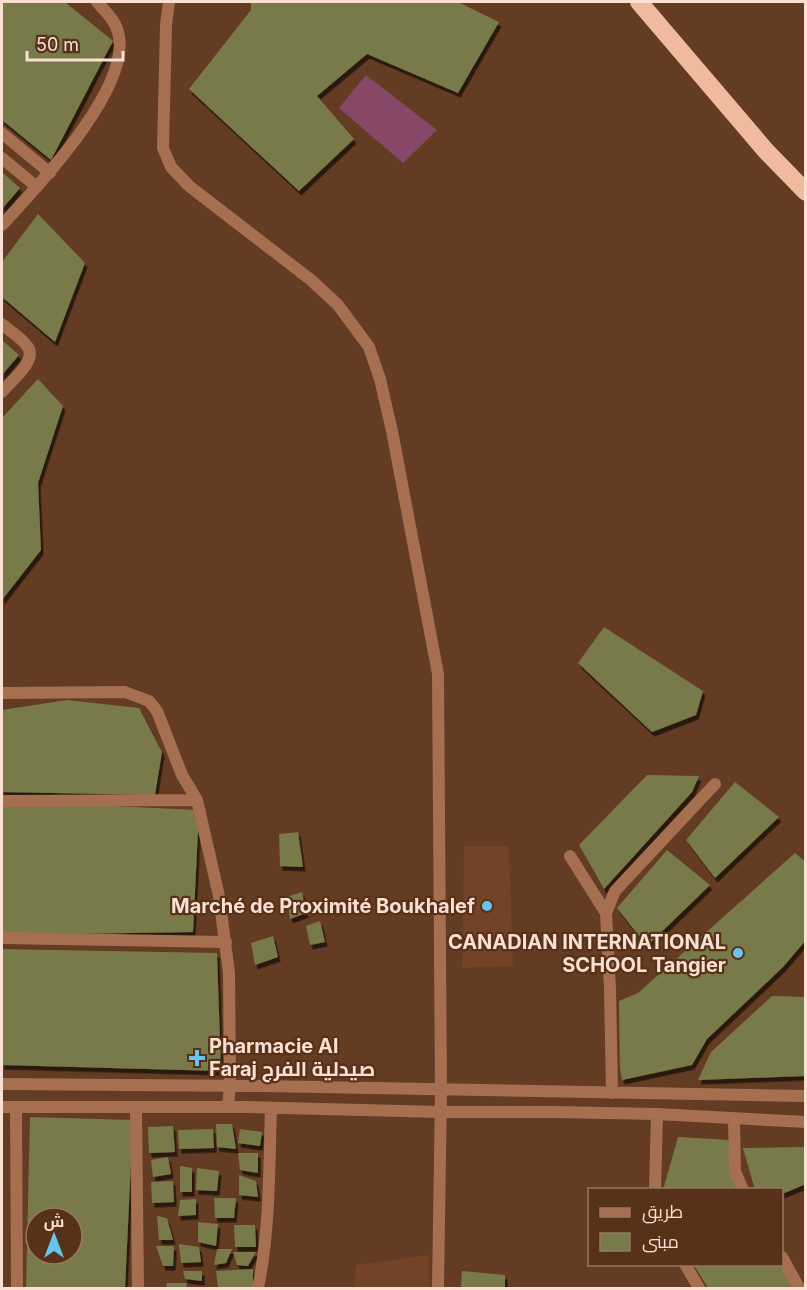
<svg xmlns="http://www.w3.org/2000/svg" width="807" height="1290" font-family="Inter,Cairo,sans-serif">
	<defs>
		<filter id="shadow"><feDropShadow dx="2.5" dy="4.5" stdDeviation="0" flood-color="#0009"/></filter>
	</defs>
	<rect width="100%" height="100%" fill="#643b23"/>
	<path fill="#724326" d="M 464,846 L 509,846 L 513,966 L 462,968 Z
		M 429,1255 L 429,1288 L 354,1288 L 356,1265 Z"/>
	<path fill="#874867" d="M 366,75 L 437,130 L 403,163 L 339,108 Z"/>
	<path fill="#787a4a" fill-rule="evenodd" filter="url(#shadow)" d="M 2,2 L 65,2 L 113,41 L 51,160 L 2,120 Z
		M 251,2 L 458,2 L 499,22 L 458,93 L 367,54 L 317,96 L 354,139 L 299,191 L 189,89 L 251,10 Z
		M 2,172 L 20,188 L 2,209 Z
		M 38,214 L 85,263 L 55,342 L 2,297 L 2,262 Z
		M 2,340 L 19,355 L 2,375 Z
		M 38,379 L 63,406 L 38,483 L 41,550 L 2,600 L 2,418 Z
		M 604,627 L 703,691 L 696,715 L 652,732 L 578,663 Z
		M 67,700 L 139,708 L 162,752 L 155,795 L 2,792 L 2,710 Z
		M 647,775 L 699,776 L 692,792 L 604,889 L 579,845 Z
		M 735,782 L 779,817 L 715,878 L 686,840 Z
		M 2,801 L 199,810 L 193,932 L 2,935 Z
		M 298,832 L 303,867 L 280,866 L 279,834 Z
		M 667,850 L 710,885 L 647,946 L 617,908 Z
		M 795,853 L 806,862 L 806,940 L 783,967 L 707,1039 L 692,1065 L 622,1080 L 620,1068 L 619,1001 L 638,993 Z
		M 302,892 L 306,913 L 290,919 L 287,897 Z
		M 320,921 L 325,942 L 310,945 L 306,926 Z
		M 273,936 L 278,957 L 255,965 L 251,943 Z
		M 2,949 L 217,953 L 221,1071 L 2,1065 Z
		M 772,996 L 806,997 L 806,1076 L 698,1080 L 711,1052 Z
		M 30,1117 L 133,1120 L 125,1288 L 26,1288 ZM 36,1218 L 72,1218 L 72,1254 L 36,1254 Z
		M 216,1124 L 232,1124 L 236,1149 L 217,1147 Z
		M 173,1126 L 175,1152 L 149,1153 L 148,1127 Z
		M 213,1129 L 214,1148 L 179,1149 L 178,1130 Z
		M 240,1129 L 262,1132 L 260,1146 L 238,1143 Z
		M 678,1137 L 730,1140 L 739,1190 L 663,1190 Z
		M 806,1147 L 806,1184 L 782,1194 L 782,1190 L 755,1190 L 743,1148 Z
		M 238,1153 L 258,1153 L 258,1173 L 240,1170 Z
		M 168,1157 L 171,1174 L 153,1177 L 151,1160 Z
		M 180,1166 L 192,1168 L 192,1192 L 180,1192 Z
		M 197,1168 L 219,1171 L 217,1191 L 196,1190 Z
		M 239,1175 L 256,1181 L 258,1197 L 239,1195 Z
		M 173,1181 L 174,1202 L 152,1203 L 151,1182 Z
		M 214,1198 L 236,1198 L 234,1218 L 215,1218 Z
		M 196,1199 L 196,1215 L 178,1216 L 180,1200 Z
		M 157,1216 L 167,1218 L 173,1240 L 159,1240 Z
		M 198,1222 L 218,1224 L 216,1246 L 198,1242 Z
		M 234,1225 L 255,1225 L 256,1247 L 235,1247 Z
		M 179,1244 L 199,1247 L 201,1262 L 181,1263 Z
		M 156,1246 L 174,1246 L 173,1266 L 163,1266 Z
		M 217,1249 L 232,1249 L 226,1263 L 214,1265 Z
		M 233,1252 L 256,1252 L 248,1266 L 237,1265 Z
		M 693,1264 L 780,1264 L 793,1288 L 708,1288 Z
		M 253,1269 L 253,1288 L 218,1288 L 216,1271 Z
		M 183,1271 L 202,1271 L 202,1281 L 185,1279 Z
		M 462,1271 L 505,1275 L 505,1288 L 461,1288 Z
		M 167,1283 L 187,1283 L 186,1288 L 166,1288 Z"/>
	<g fill="none" stroke-linecap="round" stroke-linejoin="round">
		<path stroke="#a56f50" stroke-width="12" d="M 169,2 L 166,25 L 163,148 L 171,167 L 189,186 L 311,280 L 338,305 L 369,347 L 380,379 L 392,431 L 438,674 L 441,1091 L 438,1288
			M 2,133 L 50,173
			M 2,158 L 37,187
			M 2,225 C 36,188 134,86 118,32 C 115,20 105,11 97,2
			M 2,324 C 9,331 21,337 27,346 C 39,360 10,382 2,392
			M 2,693 L 125,692 L 149,701 L 157,711 L 182,775 L 197,800 L 219,896 L 229,973 L 230,1086 L 228,1107
			M 2,801 L 197,800
			M 570,856 L 606,913
			M 2,938 L 226,942
			M 2,1084 L 263,1086 L 806,1096
			M 612,1093 L 610,989 L 606,913 L 615,891 L 715,784
			M 2,1107 L 247,1107 L 440,1112 L 554,1112 L 657,1114 L 806,1122
			M 16,1107 L 17,1288
			M 136,1107 L 138,1288
			M 734,1120 L 735,1171 L 743,1190
			M 655,1190 L 657,1114
			M 782,1257 L 799,1288
			M 685,1264 L 699,1288
			M 258,1288 C 270,1229 269,1169 271,1108"/>
		<path stroke="#efba9d" stroke-width="18" d="M 639,2 L 766,151 L 806,192"/>
	</g>
	<g fill="#67c4ef" stroke="#583119" stroke-width="2">
		<circle cx="487" cy="906" r="6"/>
		<circle cx="738" cy="953" r="6"/>
		<path d="M194 1049h6v6h6v6h-6v6h-6v-6h-6v-6h6z"/>
	</g>
	<g text-anchor="middle" dominant-baseline="central" stroke-width="4.5" stroke-linejoin="round" paint-order="stroke">
		<g font-size="20" font-weight="bold" fill="#f9e0d2" stroke="#583119" text-anchor="end">
			<text x="475" y="906">Marché de Proximité Boukhalef</text>
			<text x="726" y="942">CANADIAN INTERNATIONAL<tspan x="726" dy="23">SCHOOL Tangier</tspan></text>
			<text x="209" y="1046" text-anchor="start">Pharmacie Al<tspan x="209" dy="23">Faraj صيدلية الفرج</tspan></text>
		</g>
	</g>
	<rect width="807" height="1290" fill="none" stroke="#f9e0d2" stroke-width="6"/>
	<rect x="588" y="1188" width="195" height="78" fill="#583119" stroke="#987763" stroke-width="1.5"/>
	<rect x="600" y="1208" width="30" height="9" fill="#a56f50" stroke="#987763" stroke-width="1.5"/>
	<text x="642" y="1218" font-size="18" fill="#f9e0d2">طريق</text>
	<rect x="600" y="1233" width="30" height="18" fill="#787a4a" stroke="#987763" stroke-width="1.5"/>
	<text x="642" y="1248" font-size="18" fill="#f9e0d2">مبنى</text>
	<g transform="translate(54 1236)"><circle r="28" fill="#583119" stroke="#987763" stroke-width="1.5"/>
	<path d="M0-4.5L10 22L0 15L-10 22Z" fill="#67c4ef"/>
	<text y="-9" font-size="16" font-weight="bold" text-anchor="middle" fill="#f9e0d2">ش</text>
	</g>
	<path d="M27 51v9h96v-9" fill="none" stroke="#f9e0d2" stroke-width="3"/>
	<text x="36" y="51" font-size="18" fill="#f9e0d2" stroke="#583119" stroke-width="4.5" paint-order="stroke">50 m</text>
</svg>
